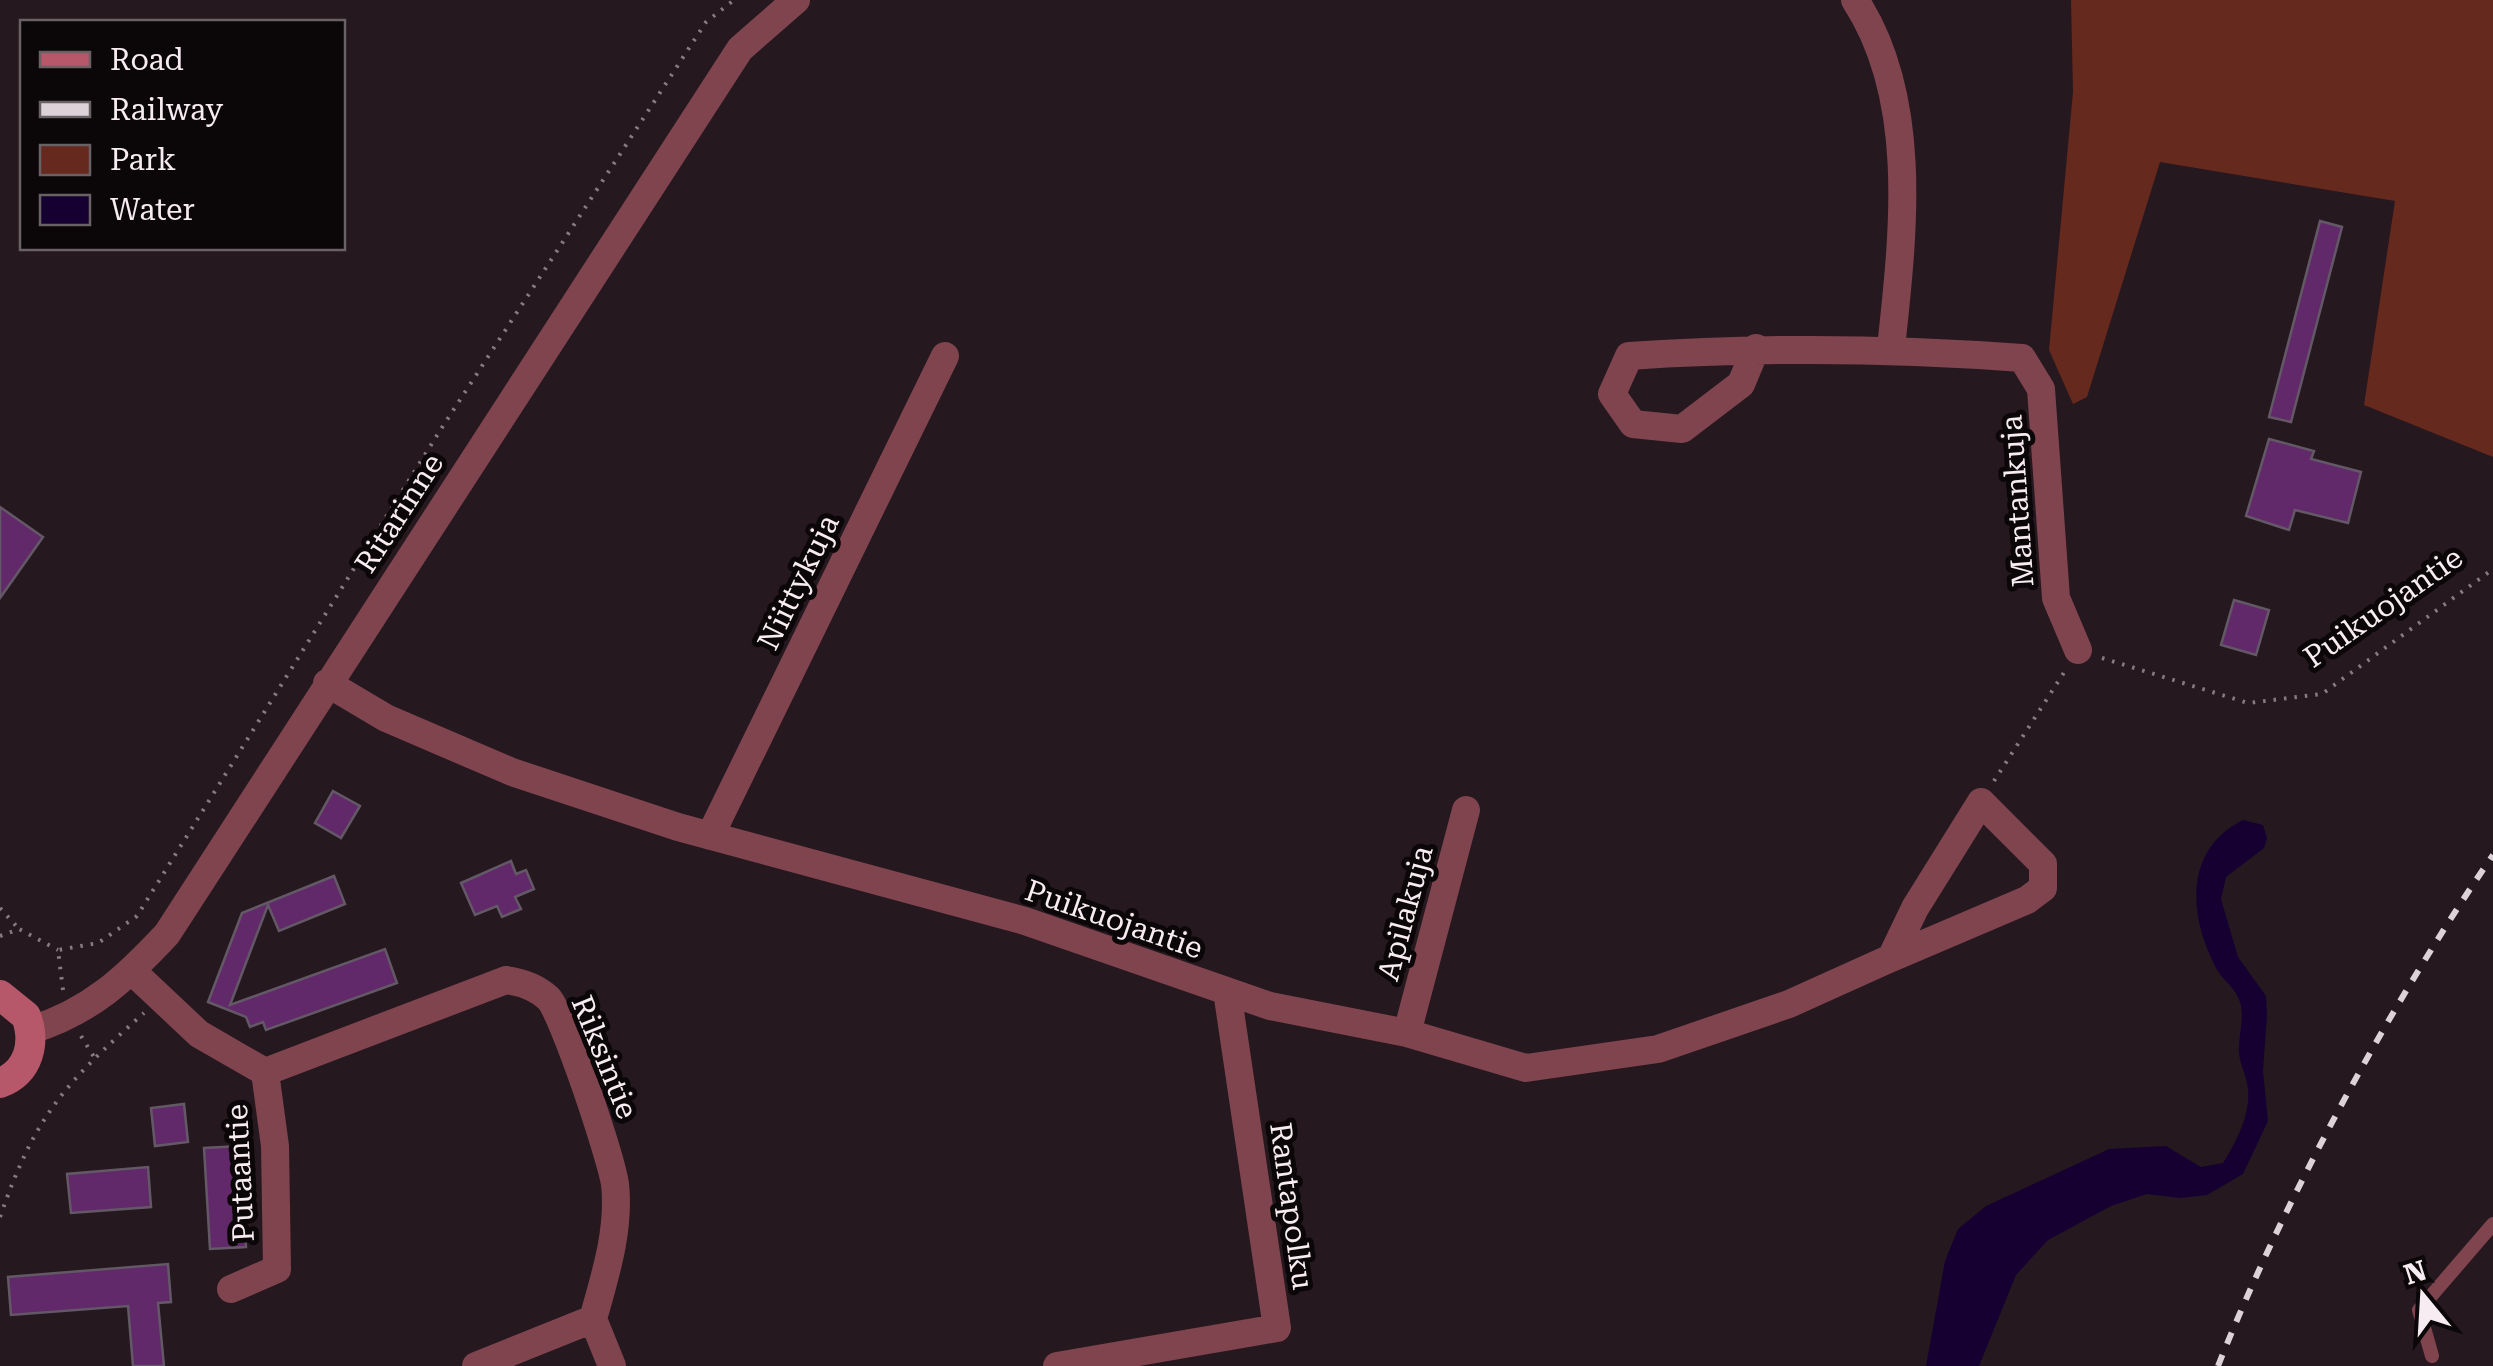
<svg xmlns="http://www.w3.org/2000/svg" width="2493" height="1366" font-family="'Roboto Serif',serif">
	<rect width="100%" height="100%" fill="#26181f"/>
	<path fill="#66291d" d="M 2071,0 L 2493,0 L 2493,457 L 2364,405 L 2395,201 L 2160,162 L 2087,397 L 2073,404 L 2049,350 L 2073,92 Z"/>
	<path fill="#160032" d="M 2243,820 L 2263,825 L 2267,838 L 2264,848 L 2226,877 L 2221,899 L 2238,957 L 2266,996 L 2267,1015 L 2263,1071 L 2268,1121 L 2243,1174 L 2207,1195 L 2180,1198 L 2147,1194 L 2111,1206 L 2048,1240 L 2016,1275 L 1979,1366 L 1926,1366 L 1945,1261 L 1958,1229 L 1986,1206 L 2109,1149 L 2166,1146 L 2201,1167 L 2223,1163 C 2237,1141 2253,1110 2247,1083 C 2245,1073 2240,1063 2239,1053 C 2238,1038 2244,1021 2241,1006 C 2238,989 2223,981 2216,968 C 2188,915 2184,849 2243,820 Z"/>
	<path fill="#61296a" stroke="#635865" stroke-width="2.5" d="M 2320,221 L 2342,227 L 2291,422 L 2269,417 Z
		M 2269,439 L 2314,451 L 2311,459 L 2361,472 L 2348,523 L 2295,510 L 2289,530 L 2246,516 Z
		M 0,507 L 43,537 L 0,598 Z
		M 2234,600 L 2269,610 L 2256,655 L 2221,645 Z
		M 333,791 L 360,806 L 341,838 L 315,823 Z
		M 511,861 L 516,874 L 526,870 L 534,889 L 515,897 L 521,909 L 502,917 L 497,906 L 475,915 L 461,883 Z
		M 334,876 L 345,904 L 279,931 L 268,905 L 230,1005 L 385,949 L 397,983 L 266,1030 L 263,1022 L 250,1027 L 246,1017 L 208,1002 L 242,913 Z
		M 184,1104 L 188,1142 L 155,1146 L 151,1108 Z
		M 240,1146 L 246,1247 L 210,1249 L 204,1148 Z
		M 148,1167 L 151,1207 L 71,1213 L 67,1174 Z
		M 168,1264 L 171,1302 L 158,1303 L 164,1366 L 133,1366 L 128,1306 L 11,1315 L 8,1277 Z"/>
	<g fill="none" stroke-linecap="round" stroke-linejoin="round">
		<path stroke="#877b81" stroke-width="4" stroke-dasharray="2.5 8" stroke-linecap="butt" d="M 2102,658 L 2248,703 L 2322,694 L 2493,569
			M 1994,781 L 2065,671
			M 0,908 L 19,929
			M 0,936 L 19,929 L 58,950
			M 63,990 L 58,950 L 98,943 L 137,916 L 441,429 L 706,22 L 734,0
			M 81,1036 L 94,1057
			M 0,1217 C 35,1116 64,1084 144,1013"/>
		<path stroke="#7f444e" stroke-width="14" d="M 2432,1356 L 2419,1310 L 2493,1224"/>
		<path stroke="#7f444e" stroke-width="28" d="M 1855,0 C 1920,99 1903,236 1891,348
			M 1756,348 L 1741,384 L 1682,429 L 1633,424 L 1612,394 L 1629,356 C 1761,347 1889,348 2022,358 L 2041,389 L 2056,598 L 2078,650
			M 327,683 L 386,718 L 512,772 L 678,827 L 1025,921 L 1270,1006 L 1407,1033 L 1526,1068 L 1658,1049 L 1789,1004 L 1891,958 L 1915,908 L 1981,802 L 2043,864 L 2043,888 L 2027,900 L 1891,958
			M 710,836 L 945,356
			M 132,971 L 199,1034 L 265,1072 L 275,1146 L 277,1269 L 231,1289
			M 31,1030 C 90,1012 126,978 167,934 L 740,49 L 796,0
			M 1407,1033 L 1466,810
			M 265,1072 L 506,980 C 521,982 536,987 548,998 C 563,1012 611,1158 615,1184 C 620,1230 605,1276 593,1319 L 476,1366
			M 593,1319 L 612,1366
			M 1057,1366 L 1277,1328 L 1227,991"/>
		<path stroke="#b7586a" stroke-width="30" d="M 0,995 L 26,1016 C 36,1043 29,1072 0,1083"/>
		<path stroke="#ddd2d8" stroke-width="6" stroke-dasharray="12 12" stroke-linecap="butt" d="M 2218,1366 C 2285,1198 2390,1005 2493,855"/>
	</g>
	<g text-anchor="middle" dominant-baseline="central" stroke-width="10" stroke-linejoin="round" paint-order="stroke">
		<g font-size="30" fill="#f6ecf1" stroke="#0b0608">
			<text transform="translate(2017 501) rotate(-94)">Mantankuja</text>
			<text transform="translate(399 513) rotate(-57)">Ritarinne</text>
			<text transform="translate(798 582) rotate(-64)">Niittykuja</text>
			<text transform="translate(2383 607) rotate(-35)">Puikuojantie</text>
			<text transform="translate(1405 913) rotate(-75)">Apilakuja</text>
			<text transform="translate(1114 919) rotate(19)">Puikuojantie</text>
			<text transform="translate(605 1057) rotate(68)">Riksintie</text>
			<text transform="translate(240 1173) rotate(-93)">Putaantie</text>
			<text transform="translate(1292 1206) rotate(82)">Rantapolku</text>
		</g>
	</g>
	<rect x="20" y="20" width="325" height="230" fill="#0b0608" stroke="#696265" stroke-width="2.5"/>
	<rect x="40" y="52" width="50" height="15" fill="#b7586a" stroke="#696265" stroke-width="2.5"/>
	<text x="110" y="70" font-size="30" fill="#f6ecf1">Road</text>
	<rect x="40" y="102" width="50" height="15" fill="#ddd2d8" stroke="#696265" stroke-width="2.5"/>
	<text x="110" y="120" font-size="30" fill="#f6ecf1">Railway</text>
	<rect x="40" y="145" width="50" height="30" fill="#66291d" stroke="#696265" stroke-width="2.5"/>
	<text x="110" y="170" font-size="30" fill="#f6ecf1">Park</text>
	<rect x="40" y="195" width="50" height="30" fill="#160032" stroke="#696265" stroke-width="2.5"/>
	<text x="110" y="220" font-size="30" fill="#f6ecf1">Water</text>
	<g transform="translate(2423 1296) rotate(342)" stroke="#0b0608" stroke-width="8" paint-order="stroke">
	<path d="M0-8L18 38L0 25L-18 38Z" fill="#f6ecf1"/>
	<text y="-15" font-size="28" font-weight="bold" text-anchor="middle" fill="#f6ecf1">N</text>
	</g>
</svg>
